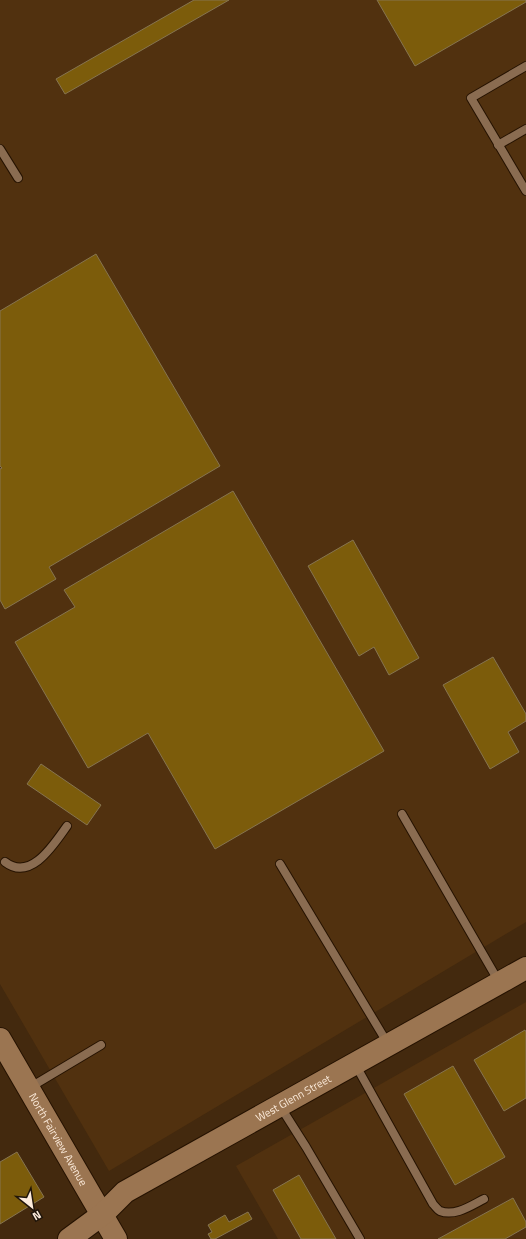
<svg xmlns="http://www.w3.org/2000/svg" width="526" height="1239" font-family="'Titillium Web',sans-serif">
	<rect width="100%" height="100%" fill="#43290e"/>
	<path fill="#51310f" d="M 0,0 L 526,0 L 526,922 L 109,1171 L 0,984 Z
		M 526,1002 L 526,1239 L 278,1239 L 236,1166 Z"/>
	<path fill="#7c5c0b" stroke="#867450" d="M 194,0 L 229,0 L 65,94 L 56,79 Z
		M 377,0 L 526,0 L 526,2 L 415,66 Z
		M 96,254 L 220,466 L 49,567 L 56,579 L 5,609 L 0,600 L 0,469 L 2,468 L 0,466 L 0,311 Z
		M 233,491 L 384,751 L 215,849 L 148,733 L 88,768 L 15,642 L 75,607 L 64,590 Z
		M 353,540 L 419,658 L 389,675 L 374,647 L 359,656 L 308,566 Z
		M 493,657 L 526,714 L 526,721 L 508,732 L 519,752 L 490,769 L 443,685 Z
		M 41,764 L 101,805 L 87,825 L 27,784 Z
		M 525,1030 L 526,1032 L 526,1098 L 504,1111 L 474,1060 Z
		M 453,1066 L 505,1157 L 455,1185 L 404,1094 Z
		M 17,1152 L 44,1197 L 0,1224 L 0,1162 Z
		M 299,1175 L 336,1239 L 301,1239 L 273,1190 Z
		M 513,1198 L 526,1222 L 526,1227 L 505,1239 L 438,1239 Z
		M 248,1212 L 252,1219 L 215,1239 L 211,1239 L 208,1234 L 212,1232 L 208,1225 L 225,1215 L 229,1222 Z"/>
	<g fill="none" stroke-linecap="round" stroke-linejoin="round">
		<g stroke="#251201" stroke-width="10">
			<path id="lane" d="M 526,66 L 471,98 L 526,191
				M 498,145 L 526,129
				M 0,149 L 18,178
				M 402,814 L 499,982
				M 5,862 C 31,882 54,844 67,826
				M 280,864 L 388,1044
				M 355,1064 L 433,1204 C 435,1206 438,1210 440,1211 C 455,1217 472,1205 484,1199
				M 29,1088 L 101,1045
				M 280,1106 L 306,1147 L 360,1239"/>
		</g>
		<g stroke="#251201" stroke-width="24">
			<g id="secondary">
				<path id="s1" d="M 0,1039 L 116,1239"/>
				<path id="s2" d="M 69,1239 L 103,1214 L 125,1192 L 526,968"/>
			</g>
		</g>
		<use href="#lane" stroke="#8a6c51" stroke-width="8"/>
		<use href="#secondary" stroke="#9b7551" stroke-width="22"/>
	</g>
	<g text-anchor="middle" dominant-baseline="central" stroke-width="4" stroke-linejoin="round" paint-order="stroke">
		<g font-size="11" fill="#fcebdb" stroke="#20150a">
			<text stroke="none"><textPath href="#s2" startOffset="266">West Glenn Street</textPath></text>
			<text stroke="none"><textPath href="#s1" startOffset="116">North Fairview Avenue</textPath></text>
		</g>
	</g>
	<g transform="translate(32 1207) rotate(150)" stroke="#20150a" stroke-width="3" paint-order="stroke">
	<path d="M0-3L7 15L0 10L-7 15Z" fill="#fcebdb"/>
	<text y="-6" font-size="11" font-weight="bold" text-anchor="middle" fill="#fcebdb">N</text>
	</g>
</svg>
